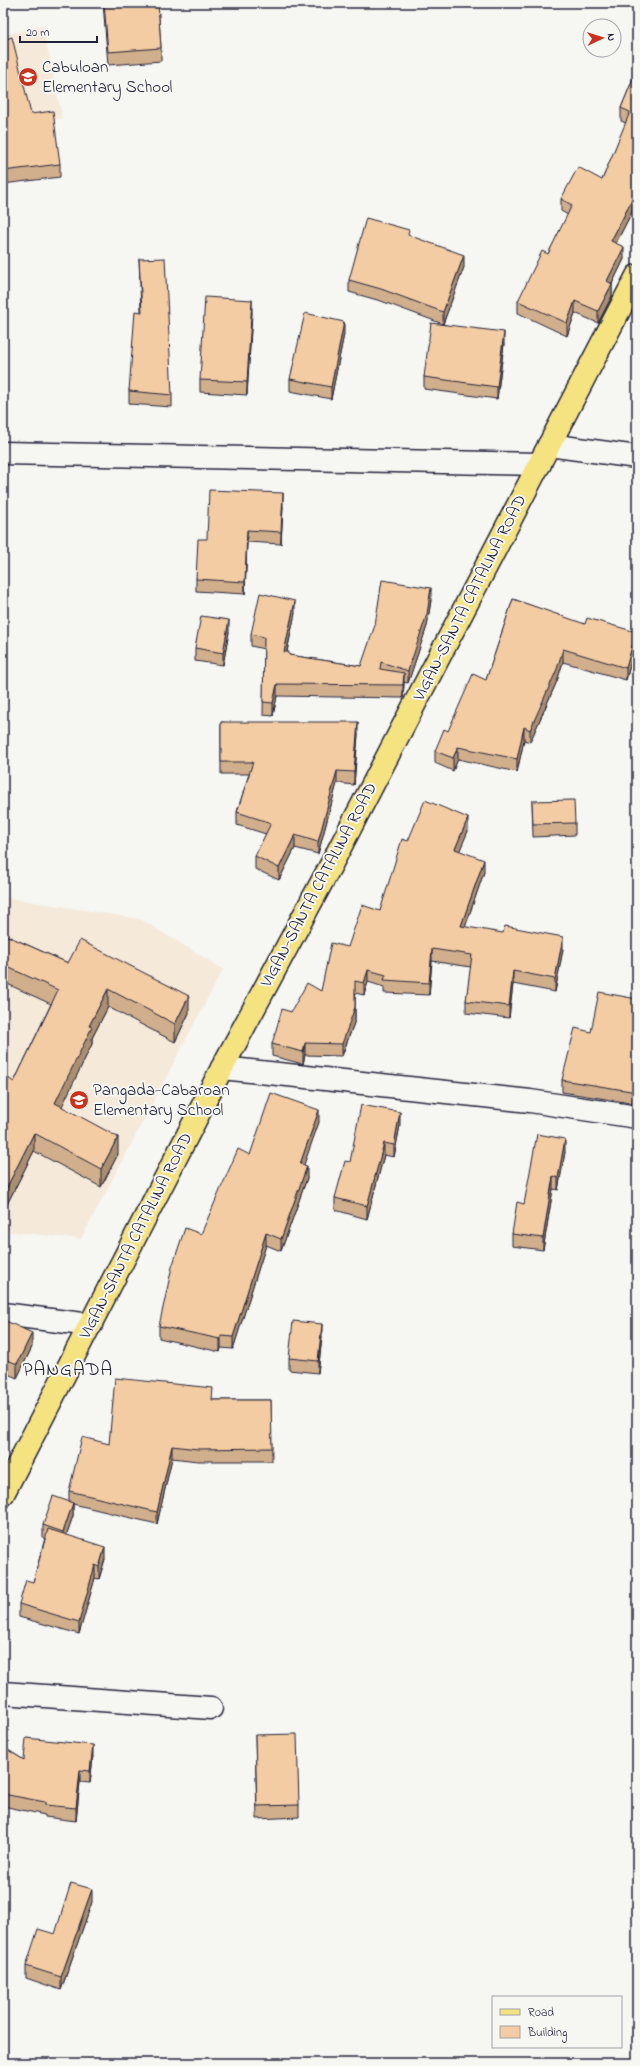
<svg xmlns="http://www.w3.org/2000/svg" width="640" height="2066" font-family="'Indie Flower',sans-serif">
	<rect width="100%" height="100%" fill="#f6f6f2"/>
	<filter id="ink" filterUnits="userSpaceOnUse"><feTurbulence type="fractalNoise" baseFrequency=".025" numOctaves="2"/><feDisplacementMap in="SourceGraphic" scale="8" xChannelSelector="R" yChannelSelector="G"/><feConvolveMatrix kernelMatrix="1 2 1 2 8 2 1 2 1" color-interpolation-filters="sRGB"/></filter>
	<g filter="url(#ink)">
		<path fill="#f5e9da" d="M 43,26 L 62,118 L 3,133 L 3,35 Z
			M 3,897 L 140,919 L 223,969 L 81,1239 L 3,1231 Z"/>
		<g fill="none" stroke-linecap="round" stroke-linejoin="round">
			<g stroke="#22223b" stroke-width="25">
				<path id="minor" d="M 549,445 L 637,457
					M 3,453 L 540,464
					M 222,1068 L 530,1101 L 637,1117
					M 3,1314 L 91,1325
					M 3,1693 L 211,1708"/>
			</g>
			<g stroke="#22223b" stroke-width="25">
				<path id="major" d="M 3,1494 L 222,1068 L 332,863 L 637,276"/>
			</g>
			<use href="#minor" stroke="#f6f6f2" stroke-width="22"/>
			<use href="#major" stroke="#f5e382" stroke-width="22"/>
		</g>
		<path fill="#d1af8c" stroke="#22223b" d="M 103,3 L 158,3 L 161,48 L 161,61 L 108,65 Z
			M 3,40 L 31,114 L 60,164 L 60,177 L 3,184 Z
			M 637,69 L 637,202 L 616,243 L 624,259 L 612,284 L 612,296 L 598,323 L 575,313 L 567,336 L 518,313 L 518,301 L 548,254 L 568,215 L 561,211 L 561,199 L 602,180 L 626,123 L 621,121 L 621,108 Z
			M 409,236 L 464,267 L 443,324 L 504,344 L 497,399 L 424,389 L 424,377 L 443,324 L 381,301 L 349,292 L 349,280 Z
			M 139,259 L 172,395 L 172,407 L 129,404 L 129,391 L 141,312 Z
			M 252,312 L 247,395 L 200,392 L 200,380 Z
			M 344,334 L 331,399 L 290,391 L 290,379 Z
			M 283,506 L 281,544 L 247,542 L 245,594 L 196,591 L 196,579 L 207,539 Z
			M 513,599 L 636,644 L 626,680 L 563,662 L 557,681 L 530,742 L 524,740 L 517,772 L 458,759 L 453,771 L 435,763 L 435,751 L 486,680 Z
			M 431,600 L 427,626 L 408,683 L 404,682 L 403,698 L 277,696 L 273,716 L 263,715 L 264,649 L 251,646 L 251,634 L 295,613 L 287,652 L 289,655 L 361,666 Z
			M 229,632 L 223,665 L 195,661 L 195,648 Z
			M 221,722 L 358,734 L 354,785 L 337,783 L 318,854 L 295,848 L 279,880 L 255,869 L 255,856 L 266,834 L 237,825 L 237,812 L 249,774 L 221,774 Z
			M 532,801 L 575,823 L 575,835 L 533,837 Z
			M 468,831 L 459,851 L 484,872 L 465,927 L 563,949 L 555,992 L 513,984 L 509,1018 L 466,1013 L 466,1001 L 471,967 L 432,961 L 429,995 L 384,993 L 384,987 L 368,982 L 364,995 L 355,993 L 355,1020 L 342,1056 L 305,1055 L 303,1064 L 272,1056 L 272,1044 L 291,1012 L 321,991 L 348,947 L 380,911 L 408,841 Z
			M 3,934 L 68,963 L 189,1013 L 175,1042 L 108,1007 L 92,1038 L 92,1044 L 61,1107 L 118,1154 L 101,1187 L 34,1151 L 3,1212 L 3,1088 L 14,1082 L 51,1004 L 3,982 Z
			M 637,999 L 637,1104 L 562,1092 L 562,1080 L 591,1032 Z
			M 319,1122 L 303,1165 L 307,1178 L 281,1251 L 266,1245 L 233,1349 L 221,1348 L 220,1352 L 159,1338 L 159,1326 L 201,1234 L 250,1155 Z
			M 400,1125 L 394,1157 L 384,1155 L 367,1219 L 335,1210 L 335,1198 L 350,1162 Z
			M 565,1152 L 558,1190 L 553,1189 L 543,1250 L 512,1246 L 512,1234 L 524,1204 Z
			M 3,1328 L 32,1347 L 17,1378 L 3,1372 Z
			M 322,1336 L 318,1373 L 289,1370 L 289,1358 Z
			M 213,1400 L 271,1400 L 272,1461 L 198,1461 L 172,1458 L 157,1524 L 73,1504 L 73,1516 L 66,1535 L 105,1559 L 99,1579 L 95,1578 L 79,1634 L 19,1617 L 19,1604 L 33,1582 L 45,1538 L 43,1538 L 43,1525 L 69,1502 L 69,1491 L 109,1444 Z
			M 255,1735 L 299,1805 L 299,1817 L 257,1819 Z
			M 3,1747 L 24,1760 L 93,1757 L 90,1783 L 80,1782 L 76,1821 L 45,1817 L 45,1815 L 3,1806 Z
			M 92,1902 L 61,1990 L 26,1978 L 26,1966 L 55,1934 Z"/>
		<path fill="#aa8f72" stroke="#22223b" d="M 637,190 L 637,202 L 611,253 L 611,241 Z
			M 624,247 L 624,259 L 607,294 L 607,281 Z
			M 464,255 L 464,267 L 443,324 L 443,312 Z
			M 612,284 L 612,296 L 598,323 L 598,311 Z
			M 252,300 L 252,312 L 247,395 L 247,382 Z
			M 575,301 L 575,313 L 567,336 L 567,323 Z
			M 344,322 L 344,334 L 331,399 L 331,387 Z
			M 504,332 L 504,344 L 497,399 L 497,387 Z
			M 283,493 L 283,506 L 281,544 L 281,532 Z
			M 247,530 L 247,542 L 245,594 L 245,582 Z
			M 431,588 L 431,600 L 427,626 L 408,683 L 408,671 Z
			M 295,601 L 295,613 L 284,664 L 284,652 Z
			M 229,620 L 229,632 L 223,665 L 223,653 Z
			M 636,632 L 636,644 L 626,680 L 626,668 Z
			M 563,649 L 563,662 L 557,681 L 530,742 L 530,730 Z
			M 404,673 L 404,685 L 403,698 L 403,685 Z
			M 277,684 L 277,696 L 273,716 L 273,703 Z
			M 358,722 L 358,734 L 354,785 L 354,772 Z
			M 524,727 L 524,740 L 517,772 L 517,759 Z
			M 458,747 L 458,759 L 453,771 L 453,758 Z
			M 337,771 L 337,783 L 318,854 L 318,842 Z
			M 468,818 L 468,831 L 455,862 L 455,849 Z
			M 295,835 L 295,848 L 279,880 L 279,868 Z
			M 484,860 L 484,872 L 461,939 L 461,926 Z
			M 563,937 L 563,949 L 555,992 L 555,979 Z
			M 432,949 L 432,961 L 429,995 L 429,983 Z
			M 368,970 L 368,982 L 364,995 L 364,983 Z
			M 513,971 L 513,984 L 509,1018 L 509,1006 Z
			M 108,989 L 108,1007 L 92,1038 L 92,1044 L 55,1121 L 55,1103 L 89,1026 Z
			M 355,993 L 355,1020 L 342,1056 L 342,1044 Z
			M 189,996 L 189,1013 L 175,1042 L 175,1024 Z
			M 305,1043 L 305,1055 L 303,1064 L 303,1052 Z
			M 319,1110 L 319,1122 L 300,1176 L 300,1164 Z
			M 400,1112 L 400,1125 L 394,1157 L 394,1145 Z
			M 34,1133 L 34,1151 L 3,1212 L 3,1195 Z
			M 118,1137 L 118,1154 L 101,1187 L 101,1169 Z
			M 565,1139 L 565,1152 L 558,1190 L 558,1178 Z
			M 384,1143 L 384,1155 L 367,1219 L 367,1206 Z
			M 307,1166 L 307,1178 L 281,1251 L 281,1239 Z
			M 553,1176 L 553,1189 L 543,1250 L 543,1238 Z
			M 266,1233 L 266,1245 L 233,1349 L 233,1337 Z
			M 322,1324 L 322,1336 L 318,1373 L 318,1361 Z
			M 32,1333 L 32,1347 L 17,1378 L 17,1364 Z
			M 221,1336 L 221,1348 L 220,1352 L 220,1339 Z
			M 172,1446 L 172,1458 L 157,1524 L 157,1512 Z
			M 73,1503 L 73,1516 L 63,1545 L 63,1532 Z
			M 105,1547 L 105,1559 L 99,1579 L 99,1567 Z
			M 95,1565 L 95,1578 L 79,1634 L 79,1622 Z
			M 93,1745 L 93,1757 L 90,1783 L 90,1771 Z
			M 80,1770 L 80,1782 L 76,1821 L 76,1808 Z
			M 92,1889 L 92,1902 L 61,1990 L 61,1977 Z"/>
		<path fill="#f3cca3" stroke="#22223b" d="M 104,3 L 158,3 L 161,48 L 108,52 Z
			M 12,37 L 31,114 L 53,111 L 60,164 L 3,171 L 3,40 Z
			M 637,69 L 637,190 L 611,241 L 624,247 L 607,281 L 612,284 L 598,311 L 575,301 L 567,323 L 518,301 L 542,251 L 548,254 L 572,205 L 561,199 L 578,167 L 602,180 L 630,112 L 621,108 Z
			M 366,218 L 409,230 L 408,235 L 464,255 L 443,312 L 381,289 L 349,280 Z
			M 165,258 L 172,395 L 129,391 L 135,311 L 142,312 L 139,259 Z
			M 205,297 L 252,300 L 247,382 L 200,380 Z
			M 305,313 L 344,322 L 331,387 L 290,379 Z
			M 431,323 L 504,332 L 497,387 L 424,377 Z
			M 209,490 L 283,493 L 281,532 L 247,530 L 245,582 L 196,579 L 198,539 L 207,539 Z
			M 382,580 L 431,588 L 427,614 L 408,671 L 381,662 L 380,669 L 404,673 L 403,685 L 277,684 L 273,703 L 263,702 L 264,637 L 251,634 L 260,593 L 295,601 L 284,652 L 289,652 L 289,655 L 361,666 L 375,625 Z
			M 513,599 L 585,624 L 587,618 L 636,632 L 626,668 L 563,649 L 557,669 L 530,730 L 524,727 L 517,759 L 458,747 L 453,758 L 435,751 L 444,729 L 448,731 L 473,674 L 486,680 Z
			M 201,616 L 229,620 L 223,653 L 195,648 Z
			M 221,722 L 358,722 L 354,772 L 337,771 L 318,842 L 295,835 L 279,868 L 255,856 L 271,823 L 237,812 L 253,762 L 221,762 Z
			M 425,800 L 468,818 L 455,849 L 484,860 L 461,926 L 503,933 L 505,926 L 563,937 L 555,979 L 513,971 L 509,1006 L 466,1001 L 472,955 L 432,949 L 429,983 L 384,980 L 386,975 L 368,970 L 364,983 L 355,981 L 355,1007 L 342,1044 L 305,1043 L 303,1052 L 272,1044 L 282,1009 L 291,1012 L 307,983 L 321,991 L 331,943 L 348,947 L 362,905 L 380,911 L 402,839 L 408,841 Z
			M 574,800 L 575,823 L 533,824 L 532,801 Z
			M 3,934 L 68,963 L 80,940 L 189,996 L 175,1024 L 108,989 L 89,1026 L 92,1027 L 55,1103 L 118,1137 L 101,1169 L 34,1133 L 3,1195 L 3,1088 L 8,1078 L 14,1082 L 58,990 L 3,965 Z
			M 599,992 L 637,999 L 637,1092 L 562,1080 L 575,1028 L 591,1032 Z
			M 271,1093 L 319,1110 L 300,1164 L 307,1166 L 281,1239 L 266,1233 L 233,1337 L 221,1336 L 220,1339 L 159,1326 L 172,1267 L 185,1228 L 201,1234 L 238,1149 L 250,1155 Z
			M 361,1105 L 400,1112 L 394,1145 L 384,1143 L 367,1206 L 335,1198 L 345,1161 L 350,1162 Z
			M 537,1134 L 565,1139 L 558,1178 L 553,1176 L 543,1238 L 512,1234 L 517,1202 L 524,1204 Z
			M 6,1321 L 32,1333 L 17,1364 L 3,1358 L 3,1328 Z
			M 293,1321 L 322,1324 L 318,1361 L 289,1358 Z
			M 115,1378 L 213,1388 L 212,1400 L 271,1400 L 272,1448 L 198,1449 L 172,1446 L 157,1512 L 69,1491 L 82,1437 L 109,1444 Z
			M 53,1496 L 73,1503 L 63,1532 L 43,1525 Z
			M 48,1529 L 105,1547 L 99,1567 L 95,1565 L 79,1622 L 19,1604 L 26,1580 L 33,1582 Z
			M 297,1734 L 299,1805 L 257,1806 L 255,1735 Z
			M 26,1738 L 93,1745 L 90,1771 L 80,1770 L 76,1808 L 45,1805 L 45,1802 L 3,1794 L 3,1747 L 24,1760 Z
			M 71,1883 L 92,1889 L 61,1977 L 26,1966 L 38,1929 L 55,1934 Z"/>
	</g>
	<defs>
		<g id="school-disc" transform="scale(1)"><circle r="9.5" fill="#c8321e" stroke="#f6f6f2"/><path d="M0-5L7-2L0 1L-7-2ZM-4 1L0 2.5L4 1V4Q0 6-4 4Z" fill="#fff"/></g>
	</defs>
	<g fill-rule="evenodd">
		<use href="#school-disc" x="28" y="77"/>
		<use href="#school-disc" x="79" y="1100"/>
	</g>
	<g text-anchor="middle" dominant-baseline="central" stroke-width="4" stroke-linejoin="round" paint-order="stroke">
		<g font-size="17" fill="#22223b" stroke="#f6f6f2" text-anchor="start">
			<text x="42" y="67">Cabuloan<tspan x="42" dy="20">Elementary School</tspan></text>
			<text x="93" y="1090">Pangada-Cabaroan<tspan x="93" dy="20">Elementary School</tspan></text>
		</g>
		<g font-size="17" fill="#22223b" stroke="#f6f6f2">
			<text transform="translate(470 598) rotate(-63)">VIGAN-SANTA CATALINA ROAD</text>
			<text transform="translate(319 885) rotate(-62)">VIGAN-SANTA CATALINA ROAD</text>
			<text transform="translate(136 1236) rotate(-63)">VIGAN-SANTA CATALINA ROAD</text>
		</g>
		<g font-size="19" letter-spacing="1" fill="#22223b" stroke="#f6f6f2">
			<text x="68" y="1370">PANGADA</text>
		</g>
	</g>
	<rect width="640" height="2066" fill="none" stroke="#f6f6f2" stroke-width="16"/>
	<rect x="8" y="8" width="624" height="2050" fill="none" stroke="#22223b" stroke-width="1.5" filter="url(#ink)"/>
	<rect x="492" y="1996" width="130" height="52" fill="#f6f6f2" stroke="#a1a1a9"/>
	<rect x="500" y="2009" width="20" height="6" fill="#f5e382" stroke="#a1a1a9"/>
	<text x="528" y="2016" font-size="12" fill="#22223b">Road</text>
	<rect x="500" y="2026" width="20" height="12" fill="#f3cca3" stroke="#a1a1a9"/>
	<text x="528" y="2036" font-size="12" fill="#22223b">Building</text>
	<g transform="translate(602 38) rotate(86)"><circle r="19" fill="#f6f6f2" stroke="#a1a1a9"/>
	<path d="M0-3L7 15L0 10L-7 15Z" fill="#c8321e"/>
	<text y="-6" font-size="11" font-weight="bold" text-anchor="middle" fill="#22223b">N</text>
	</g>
	<path d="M20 36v6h77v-6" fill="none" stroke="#22223b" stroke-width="2"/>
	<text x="26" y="36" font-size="12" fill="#22223b" stroke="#f6f6f2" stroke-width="3" paint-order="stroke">20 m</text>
</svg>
